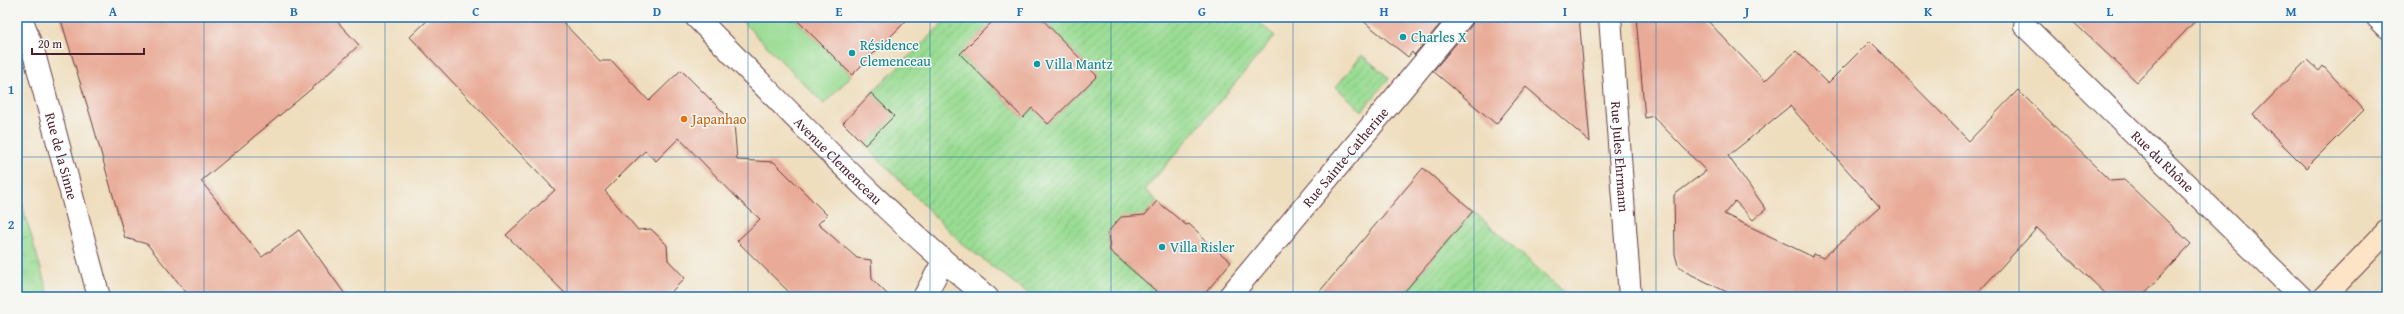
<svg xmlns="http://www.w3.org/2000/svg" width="2404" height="314" font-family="'Gentium Book Plus',serif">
	<defs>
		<pattern id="park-crowns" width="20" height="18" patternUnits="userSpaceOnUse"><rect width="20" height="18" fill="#99dc93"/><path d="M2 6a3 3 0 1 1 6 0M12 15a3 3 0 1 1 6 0" fill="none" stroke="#85bc7f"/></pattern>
		<pattern id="garden-furrows" width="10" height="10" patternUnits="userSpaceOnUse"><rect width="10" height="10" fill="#99dc93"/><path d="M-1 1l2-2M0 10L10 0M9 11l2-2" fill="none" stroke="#85bc7f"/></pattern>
	</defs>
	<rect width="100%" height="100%" fill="#f6f6f2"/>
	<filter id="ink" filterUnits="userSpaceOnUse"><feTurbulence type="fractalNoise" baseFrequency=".025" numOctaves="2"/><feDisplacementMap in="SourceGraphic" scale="8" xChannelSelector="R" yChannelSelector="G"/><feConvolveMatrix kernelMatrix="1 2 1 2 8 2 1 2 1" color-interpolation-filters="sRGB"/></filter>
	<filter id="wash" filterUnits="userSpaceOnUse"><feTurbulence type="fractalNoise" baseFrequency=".012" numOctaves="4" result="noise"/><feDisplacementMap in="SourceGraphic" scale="16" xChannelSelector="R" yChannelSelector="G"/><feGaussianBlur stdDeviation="0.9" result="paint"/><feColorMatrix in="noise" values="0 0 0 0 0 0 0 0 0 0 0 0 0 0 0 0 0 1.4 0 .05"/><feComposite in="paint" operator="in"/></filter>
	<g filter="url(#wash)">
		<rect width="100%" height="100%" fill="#efdebe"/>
		<path fill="#99dc93" stroke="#727e5f" d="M 738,17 L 789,17 L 792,20 L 794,18 L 852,75 L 824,104 Z"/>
		<path fill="url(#park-crowns)" stroke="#727e5f" d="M 17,187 L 49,297 L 17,297 Z"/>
		<path fill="url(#garden-furrows)" stroke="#727e5f" d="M 935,17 L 997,17 L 960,54 L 1023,118 L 1032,108 L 1048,124 L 1097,76 L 1040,17 L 1252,17 L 1275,36 L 1145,190 L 1157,201 L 1139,221 L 1108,232 L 1109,244 L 1116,249 L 1113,254 L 1163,297 L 1033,297 L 961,243 L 865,145 L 894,116 L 871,93 L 942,24 Z
			M 1362,55 L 1389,78 L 1362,111 L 1336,87 Z
			M 1473,211 L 1570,297 L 1401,297 Z"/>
		<g id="blocks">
			<path fill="#e9ab97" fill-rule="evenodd" d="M 60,17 L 333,17 L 359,45 L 316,85 L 201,181 L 262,257 L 299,230 L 347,297 L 190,297 L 147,244 L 125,238 L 92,121 Z
				M 431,17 L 558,17 L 600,61 L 612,61 L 649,101 L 681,70 L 734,123 L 737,160 L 774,162 L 827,215 L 818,224 L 857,258 L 871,260 L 872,279 L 890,297 L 794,297 L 737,241 L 760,219 L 740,201 L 679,138 L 656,161 L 645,151 L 605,191 L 638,230 L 651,229 L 667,245 L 668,260 L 685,278 L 666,297 L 569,297 L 506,235 L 555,190 L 410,37 Z
				M 794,17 L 910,17 L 852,75 Z
				M 997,17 L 1040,17 L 1097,76 L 1048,124 L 1032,108 L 1023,118 L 960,54 Z
				M 1358,17 L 1446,17 L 1414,55 L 1412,52 L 1408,57 Z
				M 1474,17 L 1579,17 L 1590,142 L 1526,87 L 1496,124 L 1433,71 L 1472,25 Z
				M 1636,17 L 1704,17 L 1765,81 L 1796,51 L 1828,83 L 1870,41 L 1969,141 L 2018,90 L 2110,181 L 2124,180 L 2191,244 L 2141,297 L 2109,297 L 2037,228 L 1974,297 L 1737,297 L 1686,272 L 1678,265 L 1675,254 L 1674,195 L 1706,171 L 1653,116 L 1645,118 ZM 1790,106 L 1880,207 L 1823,258 L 1814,254 L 1813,257 L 1724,214 L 1735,201 L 1753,220 L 1766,209 L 1728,156 Z
				M 2068,17 L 2199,17 L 2137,82 Z
				M 2307,60 L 2319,71 L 2323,66 L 2364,110 L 2306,168 L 2253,115 Z
				M 871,93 L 894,116 L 865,145 L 843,123 Z
				M 1423,168 L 1473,211 L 1400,297 L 1315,297 Z
				M 1157,201 L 1186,225 L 1189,224 L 1201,235 L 1202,238 L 1231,262 L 1202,297 L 1163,297 L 1110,251 L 1108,232 L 1121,217 L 1145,215 Z"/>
		</g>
	</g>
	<g filter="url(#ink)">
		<use href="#blocks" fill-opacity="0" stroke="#633c41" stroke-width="1"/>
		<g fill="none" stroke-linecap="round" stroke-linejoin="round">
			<g stroke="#633c41" stroke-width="24">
				<g id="minor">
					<path id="s1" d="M 21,17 L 35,57 L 99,297"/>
					<path id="s2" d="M 1610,17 L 1630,297"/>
					<path d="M 2377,17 L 2387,27"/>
					<path id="s3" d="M 2025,26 L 2301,297"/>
					<path d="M 924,297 L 943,262"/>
					<path id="s4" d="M 1229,297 L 1462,17"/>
				</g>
			</g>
			<g stroke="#633c41" stroke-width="24">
				<g id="tertiary">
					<path id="s5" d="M 696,17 C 791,112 882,212 987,297"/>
				</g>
			</g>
			<g stroke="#633c41" stroke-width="24">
				<path id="secondary" d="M 2324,297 L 2387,231"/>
			</g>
			<use href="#minor" stroke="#fff" stroke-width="22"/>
			<use href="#tertiary" stroke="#fff" stroke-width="22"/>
			<use href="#secondary" stroke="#fee4c6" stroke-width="22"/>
		</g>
	</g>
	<path fill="none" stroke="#1f6fb2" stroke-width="1" stroke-opacity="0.55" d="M 204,17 L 204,297M 385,17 L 385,297M 567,17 L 567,297M 748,17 L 748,297M 930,17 L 930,297M 1111,17 L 1111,297M 1293,17 L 1293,297M 1474,17 L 1474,297M 1656,17 L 1656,297M 1837,17 L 1837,297M 2019,17 L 2019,297M 2200,17 L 2200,297M 17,157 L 2387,157"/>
	<g fill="#0f9aa8" stroke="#f6f6f2" stroke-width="1.5">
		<circle cx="1403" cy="37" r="4"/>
		<circle cx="852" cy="53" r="4"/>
		<circle cx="1037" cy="64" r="4"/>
		<circle cx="1162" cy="247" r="4"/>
	</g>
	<circle fill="#e8710a" stroke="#f6f6f2" stroke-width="1.5" cx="684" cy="119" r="4"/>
	<g text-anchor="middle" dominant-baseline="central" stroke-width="3" stroke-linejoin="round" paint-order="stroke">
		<g font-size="14" fill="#0d838f" stroke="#f6f6f2" text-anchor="start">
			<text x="1411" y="37">Charles X</text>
			<text x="860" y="45">Résidence<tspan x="860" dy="16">Clemenceau</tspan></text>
			<text x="1045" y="64">Villa Mantz</text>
			<text x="1170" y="247">Villa Risler</text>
		</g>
		<g font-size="14" fill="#c56008" stroke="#f6f6f2" text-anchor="start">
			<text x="692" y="119">Japanhao</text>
		</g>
		<g font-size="14" fill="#4a1f2b" stroke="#f6f6f2">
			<text stroke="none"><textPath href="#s1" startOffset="145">Rue de la Sinne</textPath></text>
			<text stroke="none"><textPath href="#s4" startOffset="182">Rue Sainte-Catherine</textPath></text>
			<text stroke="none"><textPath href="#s2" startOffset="140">Rue Jules Ehrmann</textPath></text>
			<text stroke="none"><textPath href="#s5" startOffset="202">Avenue Clemenceau</textPath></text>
			<text stroke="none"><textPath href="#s3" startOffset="193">Rue du Rhône</textPath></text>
		</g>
	</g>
	<rect width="2404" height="314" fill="none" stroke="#f6f6f2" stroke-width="44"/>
	<path d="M32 48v6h112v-6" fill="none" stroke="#4a1f2b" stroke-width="2"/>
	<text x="38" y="48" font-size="12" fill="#4a1f2b" stroke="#f6f6f2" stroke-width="3" paint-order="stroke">20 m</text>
	<rect x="22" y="22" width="2360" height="270" fill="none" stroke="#1f6fb2" stroke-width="1.5"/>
	<g font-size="13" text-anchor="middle" font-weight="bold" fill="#1f6fb2">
		<text x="113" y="16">A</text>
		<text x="294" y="16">B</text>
		<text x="476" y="16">C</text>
		<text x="657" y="16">D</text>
		<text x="839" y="16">E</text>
		<text x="1020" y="16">F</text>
		<text x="1202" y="16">G</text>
		<text x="1384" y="16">H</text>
		<text x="1565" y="16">I</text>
		<text x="1747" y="16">J</text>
		<text x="1928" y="16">K</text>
		<text x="2110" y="16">L</text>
		<text x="2291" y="16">M</text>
		<text x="11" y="94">1</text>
		<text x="11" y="229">2</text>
	</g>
</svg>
